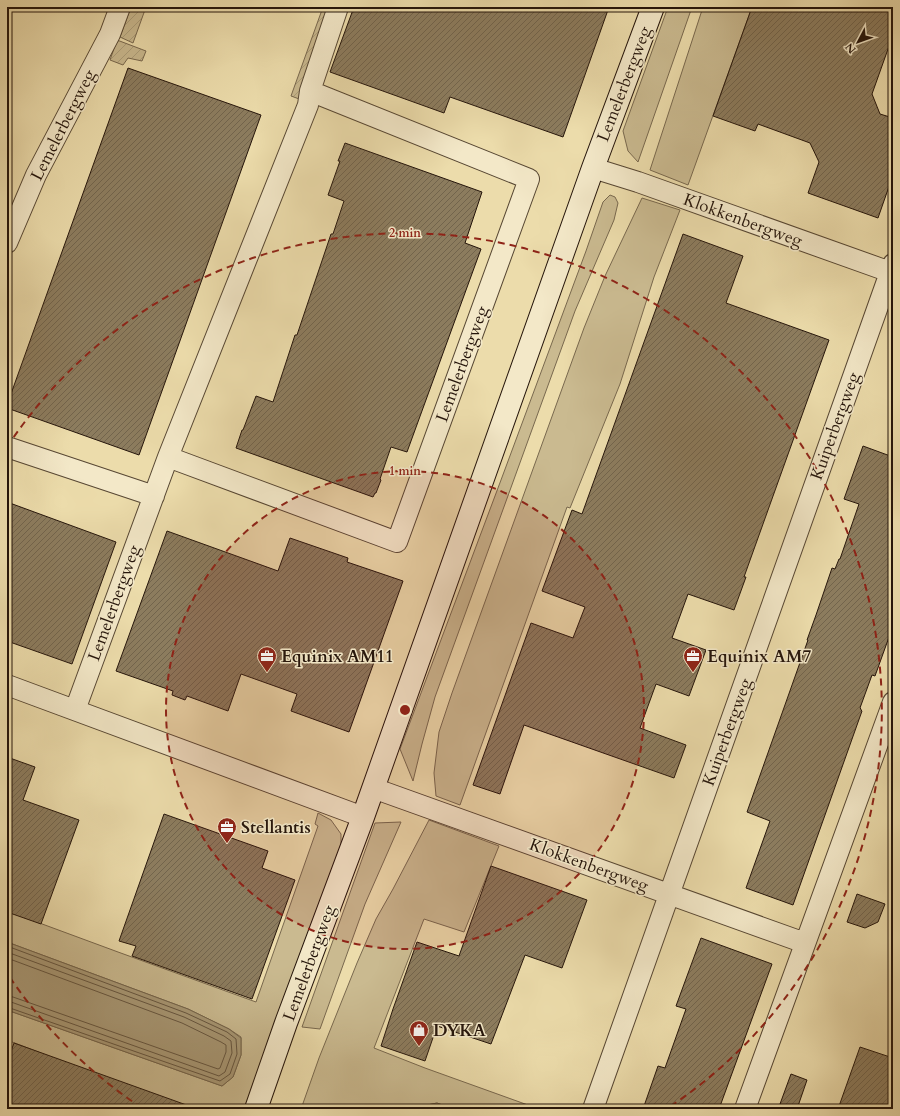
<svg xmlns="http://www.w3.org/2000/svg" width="900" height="1116" font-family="Cardo,serif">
	<defs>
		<pattern id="garden-furrows" width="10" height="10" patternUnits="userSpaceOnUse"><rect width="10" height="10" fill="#caba90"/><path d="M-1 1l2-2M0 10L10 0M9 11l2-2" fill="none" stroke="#ad9f7b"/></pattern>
		<pattern id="building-hatch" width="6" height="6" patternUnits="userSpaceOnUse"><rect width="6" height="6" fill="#8c7c5e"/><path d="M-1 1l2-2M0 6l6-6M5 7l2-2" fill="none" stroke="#72644c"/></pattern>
	</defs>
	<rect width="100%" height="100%" fill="#ecdcab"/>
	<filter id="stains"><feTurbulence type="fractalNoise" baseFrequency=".005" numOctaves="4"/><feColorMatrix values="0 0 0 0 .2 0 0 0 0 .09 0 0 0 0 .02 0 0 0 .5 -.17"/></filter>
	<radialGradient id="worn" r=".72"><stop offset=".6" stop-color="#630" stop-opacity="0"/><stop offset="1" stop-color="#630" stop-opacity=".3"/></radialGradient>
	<path fill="#caba90" stroke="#78684e" d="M 668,7 L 692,7 L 638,162 L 628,151 L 623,131 Z
		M 703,7 L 752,7 L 688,185 L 650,170 Z
		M 610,195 L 615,197 L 618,203 L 614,220 L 575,311 L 435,697 L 422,744 L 413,781 L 400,749 L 501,480 L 586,251 L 603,202 Z
		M 642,198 L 680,210 L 654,277 L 620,384 L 570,508 L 567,507 L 460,805 L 436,796 L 434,773 L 439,732 L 452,693 L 584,328 L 605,276 Z
		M 318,813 L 331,820 L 341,834 L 341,848 L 247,1109 L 186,1109 L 7,1040 L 7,1010 L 222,1086 L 233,1077 L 241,1055 L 241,1037 L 229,1029 L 188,1009 L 7,942 L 7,911 L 118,952 L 256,1002 L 318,826 L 315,824 Z
		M 429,820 L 499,846 L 464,932 L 424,919 L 374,1048 L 425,1068 L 539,1109 L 453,1109 L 437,1103 L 427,1105 L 423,1109 L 301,1109 L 319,1058 L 357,963 L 376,919 L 393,889 Z
		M 401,822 L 365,904 L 320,1029 L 302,1027 L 375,823 Z"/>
	<path fill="url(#garden-furrows)" stroke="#78684e" d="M 131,7 L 146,7 L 133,43 L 120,37 Z
		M 323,7 L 330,7 L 302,100 L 291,96 Z
		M 117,40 L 146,51 L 142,61 L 128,58 L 123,65 L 110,60 Z"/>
	<path fill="#a89875" stroke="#74644b" d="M 7,942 L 188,1009 L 229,1029 L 241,1038 L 241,1055 L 233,1077 L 222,1086 L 7,1010 Z
		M 437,1103 L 453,1109 L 423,1109 L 427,1105 Z"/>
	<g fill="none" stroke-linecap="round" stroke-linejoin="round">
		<path stroke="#665640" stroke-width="1" d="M 7,946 L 186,1013 L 227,1032 L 236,1039 L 237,1054 L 230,1074 L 220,1081 L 7,1007
			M 7,952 L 184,1017 L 224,1036 L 231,1041 L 232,1053 L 225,1072 L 219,1076 L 11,1002 L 7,1002
			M 7,958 L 182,1023 L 221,1042 L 226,1045 L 226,1052 L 220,1068 L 218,1069 L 13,997 L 7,996"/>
	</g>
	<path fill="url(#building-hatch)" stroke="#25150b" d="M 354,7 L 609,7 L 563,137 L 450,97 L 444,113 L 330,72 Z
		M 752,7 L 893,7 L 893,35 L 872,94 L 880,114 L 893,118 L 893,175 L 878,218 L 808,193 L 819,162 L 810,143 L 758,124 L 755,131 L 713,116 Z
		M 128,68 L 261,115 L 139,455 L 7,408 L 7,405 Z
		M 345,143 L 482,192 L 465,243 L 481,249 L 407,452 L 391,447 L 380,479 L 381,480 L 376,493 L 375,493 L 373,497 L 236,448 L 242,430 L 243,430 L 256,396 L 273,402 L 295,335 L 297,335 L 331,234 L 333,234 L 344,201 L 328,195 L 340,161 L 338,161 Z
		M 683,234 L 743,256 L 726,303 L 829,340 L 744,577 L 746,577 L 734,610 L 688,594 L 672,638 L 706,650 L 689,696 L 656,684 L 640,728 L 686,745 L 674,778 L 524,725 L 500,794 L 473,785 L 531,623 L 573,638 L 585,607 L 542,591 L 572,510 L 582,514 Z
		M 863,446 L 893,457 L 893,626 L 875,676 L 872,675 L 860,708 L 861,709 L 861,710 L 862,711 L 793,905 L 746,888 L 770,821 L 747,812 L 808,640 L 807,640 L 816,615 L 832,568 L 835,569 L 839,559 L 840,559 L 859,504 L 844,499 Z
		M 7,502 L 116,542 L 72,664 L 7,641 Z
		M 167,531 L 278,571 L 290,538 L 348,558 L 347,562 L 403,581 L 349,732 L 291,711 L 297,694 L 241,674 L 228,711 L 187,696 L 185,700 L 172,695 L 173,691 L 116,671 Z
		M 7,757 L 35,767 L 23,800 L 79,820 L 41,924 L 7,912 Z
		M 164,814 L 268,851 L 262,868 L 295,880 L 252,999 L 132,956 L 136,946 L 119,941 Z
		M 491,866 L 587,900 L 562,968 L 525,955 L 491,1044 L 437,1026 L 425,1061 L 381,1046 L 393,1009 L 417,942 L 459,956 Z
		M 857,894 L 885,904 L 878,922 L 865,928 L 847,922 Z
		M 701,938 L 772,964 L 719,1109 L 643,1109 L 658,1066 L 665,1068 L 686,1009 L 676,1006 Z
		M 14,1043 L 192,1107 L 192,1109 L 13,1109 L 7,1107 L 7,1062 Z
		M 860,1047 L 893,1058 L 893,1109 L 838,1109 Z
		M 791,1074 L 807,1080 L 797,1109 L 793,1109 L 780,1104 Z"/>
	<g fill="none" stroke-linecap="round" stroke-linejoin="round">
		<g stroke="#574733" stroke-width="22">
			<path id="street" d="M 593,168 L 638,182 L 893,273
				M 7,243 L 36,175 L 110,34 L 120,7
				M 7,447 L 154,496
				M 168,457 L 397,542 L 529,179 L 310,91
				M 7,685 L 363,817
				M 75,710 L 168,457 L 308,105 L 310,91 L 338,7
				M 373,788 L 805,943
				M 593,1109 L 893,264
				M 745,1109 L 893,702"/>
		</g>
		<g stroke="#25150b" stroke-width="24">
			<path id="secondary" d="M 256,1109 L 286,1023 L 363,817 L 593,168 L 653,7"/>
		</g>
		<use href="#street" stroke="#f3e8c8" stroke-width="20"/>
		<use href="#secondary" stroke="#f3e8c8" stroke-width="22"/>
	</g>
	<circle cx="405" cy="710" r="239" fill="#8f2418" fill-opacity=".12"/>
	<g fill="none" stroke="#8f2418" stroke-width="2" stroke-dasharray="7 5">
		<circle cx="405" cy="710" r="239"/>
		<path d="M142 1108A477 477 0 0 1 7 973M7 447A477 477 0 1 1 668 1108"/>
	</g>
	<defs>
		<g id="office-pin" transform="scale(1)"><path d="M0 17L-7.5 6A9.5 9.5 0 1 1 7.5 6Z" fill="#8f2418" stroke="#f3e8c8"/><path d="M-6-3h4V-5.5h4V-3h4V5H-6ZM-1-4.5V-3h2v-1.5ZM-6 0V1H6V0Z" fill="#fff"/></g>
		<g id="shop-pin" transform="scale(1)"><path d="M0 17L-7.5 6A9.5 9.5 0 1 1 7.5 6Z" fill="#8f2418" stroke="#f3e8c8"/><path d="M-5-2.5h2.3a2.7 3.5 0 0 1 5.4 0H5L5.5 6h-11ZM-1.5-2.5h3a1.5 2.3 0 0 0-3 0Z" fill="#fff"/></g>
	</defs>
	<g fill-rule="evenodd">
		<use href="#office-pin" x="267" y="656"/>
		<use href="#office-pin" x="693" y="656"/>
		<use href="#office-pin" x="227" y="827"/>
		<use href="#shop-pin" x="419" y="1030"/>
	</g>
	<g text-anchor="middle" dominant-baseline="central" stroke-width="3" stroke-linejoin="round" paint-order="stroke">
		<g font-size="17" fill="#25150b" stroke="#f3e8c8">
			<text transform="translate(624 84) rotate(-69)">Lemelerbergweg</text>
			<text transform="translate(63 125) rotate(-63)">Lemelerbergweg</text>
			<text transform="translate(743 220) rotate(20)">Klokkenbergweg</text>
			<text transform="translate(462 364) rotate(-70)">Lemelerbergweg</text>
			<text transform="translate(835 426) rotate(-70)">Kuiperbergweg</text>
			<text transform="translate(114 603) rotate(-70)">Lemelerbergweg</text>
			<text transform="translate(727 732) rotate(-70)">Kuiperbergweg</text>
			<text transform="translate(589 865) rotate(20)">Klokkenbergweg</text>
			<text transform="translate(309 963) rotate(-70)">Lemelerbergweg</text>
		</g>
		<g font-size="17" font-weight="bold" fill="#25150b" stroke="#f3e8c8" text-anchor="start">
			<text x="281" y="656">Equinix AM11</text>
			<text x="707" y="656">Equinix AM7</text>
			<text x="241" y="827">Stellantis</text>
			<text x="433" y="1030">DYKA</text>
		</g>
	</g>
	<circle cx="405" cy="710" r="6" fill="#8f2418" stroke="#f3e8c8" stroke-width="2"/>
	<g font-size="12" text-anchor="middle" font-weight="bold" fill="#8f2418" stroke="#f3e8c8" stroke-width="3" stroke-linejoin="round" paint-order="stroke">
		<text x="405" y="237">2 min</text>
		<text x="405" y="475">1 min</text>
	</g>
	<rect width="900" height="1116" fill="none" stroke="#ecdcab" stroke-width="24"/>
	<rect x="8" y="8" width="884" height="1100" fill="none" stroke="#25150b" stroke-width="2"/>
	<rect x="12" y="12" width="876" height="1092" fill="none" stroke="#25150b"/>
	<g transform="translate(858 42) rotate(229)" stroke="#f3e8c8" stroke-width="3" paint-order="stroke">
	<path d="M0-3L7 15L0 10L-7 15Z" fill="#25150b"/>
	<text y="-6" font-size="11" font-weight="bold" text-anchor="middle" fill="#25150b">N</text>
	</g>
	<rect width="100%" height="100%" filter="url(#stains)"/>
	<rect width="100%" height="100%" fill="url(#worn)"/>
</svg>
